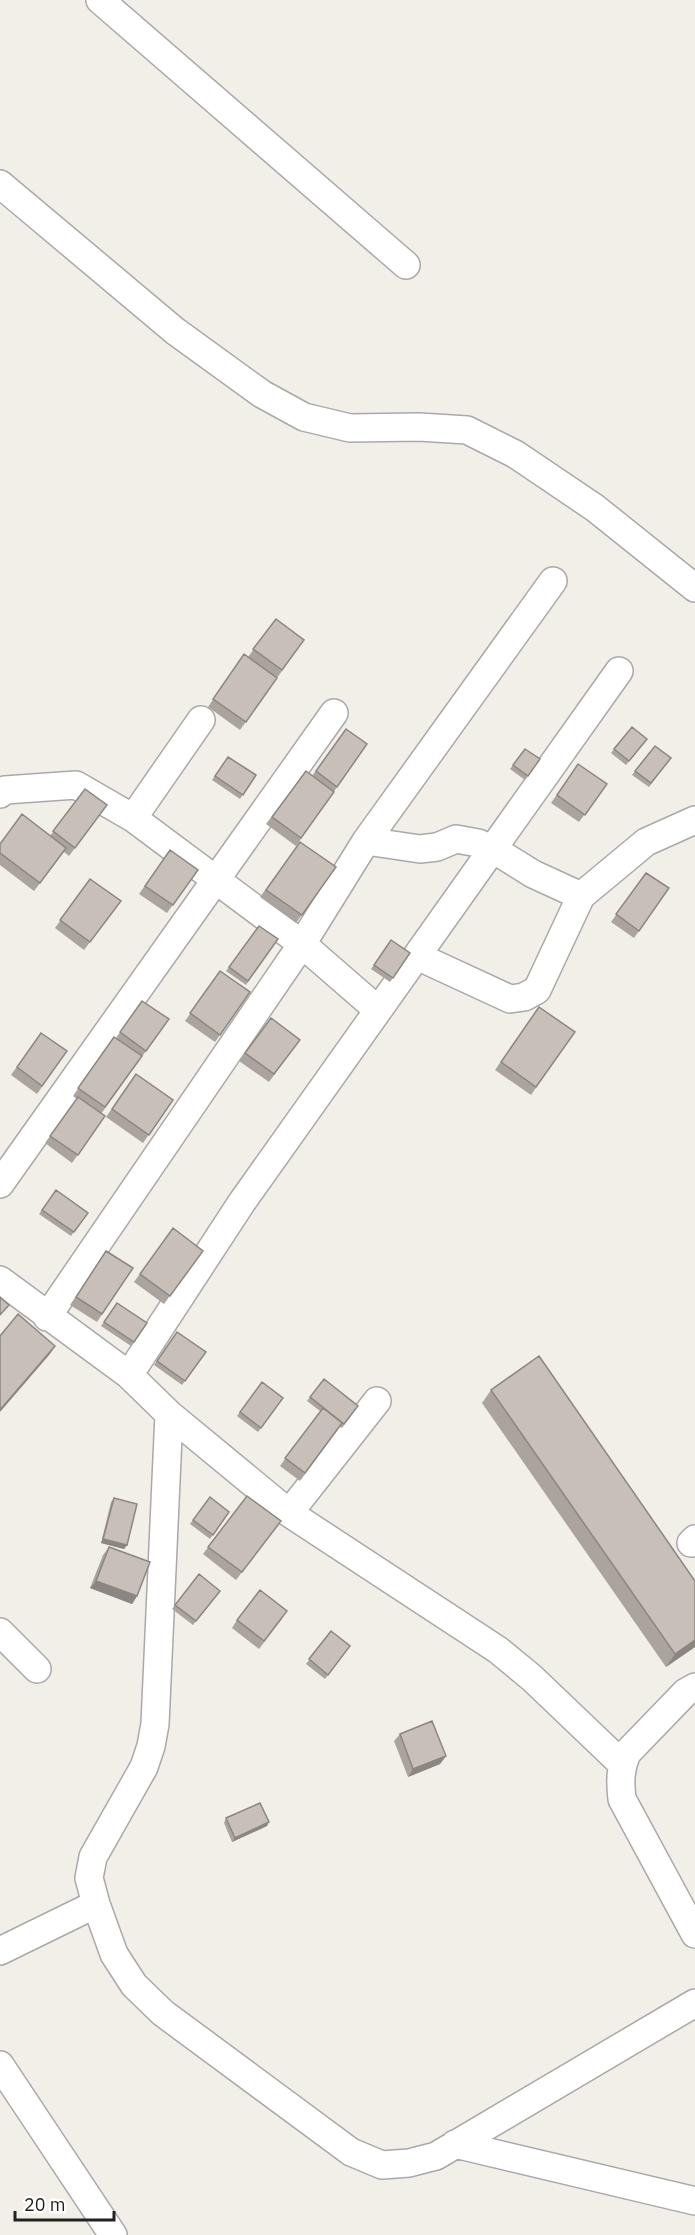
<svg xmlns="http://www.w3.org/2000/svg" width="695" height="2235" font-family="'IBM Plex Sans',sans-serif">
	<rect width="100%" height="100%" fill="#f2efe9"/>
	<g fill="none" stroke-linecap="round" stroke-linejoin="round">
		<g stroke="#a9a9a9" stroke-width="30">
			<path id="street" d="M 100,0 L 406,265
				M 0,184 L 175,331 L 262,394 L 304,417 L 350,428 L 419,427 L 467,430 L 515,454 L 595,508 L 695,588
				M 201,720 L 133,818 L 302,944 L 378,1010
				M 0,794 L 5,790 L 76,785 L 133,818
				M 366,841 L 420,849 L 437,847 L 456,839 L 478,843 L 493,849 L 533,874 L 581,896 L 646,842 L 695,820
				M 417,956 L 510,999 L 524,997 L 537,990 L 581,896
				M 0,1184 L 334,713
				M 0,1280 L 129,1375 L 169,1414 L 155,1724 L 151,1746 L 144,1767 L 93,1857 L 89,1878 L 96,1904 L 114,1954 L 134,1985 L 163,2013 L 351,2152 L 382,2165 L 409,2163 L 436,2156 L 695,2003
				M 47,1317 L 302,944 L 366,841 L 553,581
				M 129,1375 L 242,1202 L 619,671
				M 169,1414 L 289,1513 L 377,1401
				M 289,1513 L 498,1650 L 532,1678 L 622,1764
				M 691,1543 L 695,1539
				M 0,1632 L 37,1669
				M 695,1687 L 686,1692 L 627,1753 C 620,1769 620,1782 622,1799 L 695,1934
				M 0,1951 L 96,1904
				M 0,2065 L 113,2235
				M 455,2144 L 695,2201"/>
		</g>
		<use href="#street" stroke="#fff" stroke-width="27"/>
	</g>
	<path fill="#aba49e" d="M 276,619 L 304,640 L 240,730 L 208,707 L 244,654 L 248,657 Z
		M 346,729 L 367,744 L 296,846 L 266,824 L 306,771 L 312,776 Z
		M 647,739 L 626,765 L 611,753 L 614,749 Z
		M 655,746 L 671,758 L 649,787 L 632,775 Z
		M 525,749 L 540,759 L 525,780 L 510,769 Z
		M 228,757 L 256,775 L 240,799 L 212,780 Z
		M 578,764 L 607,784 L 579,822 L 551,803 Z
		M 85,789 L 107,805 L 69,856 L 64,852 L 34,891 L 0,865 L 0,844 L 50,836 Z
		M 300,842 L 336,867 L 296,923 L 260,897 Z
		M 170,850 L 198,870 L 167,913 L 139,894 Z
		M 646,873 L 669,888 L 634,938 L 611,922 Z
		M 90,879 L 121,901 L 84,950 L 55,928 Z
		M 259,926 L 278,939 L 246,985 L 226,971 Z
		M 391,940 L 410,953 L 390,982 L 371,969 Z
		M 220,971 L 250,992 L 215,1042 L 185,1021 Z
		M 142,1001 L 169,1019 L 101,1114 L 105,1116 L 72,1163 L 45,1143 L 77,1099 L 73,1096 L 114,1037 L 116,1038 Z
		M 539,1007 L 575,1032 L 531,1095 L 495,1070 Z
		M 271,1018 L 300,1040 L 269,1082 L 239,1061 Z
		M 41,1033 L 67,1051 L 37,1094 L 11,1075 Z
		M 136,1074 L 173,1100 L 143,1143 L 106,1117 Z
		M 56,1190 L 88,1213 L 71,1236 L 39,1214 Z
		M 173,1228 L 203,1251 L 164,1304 L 134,1282 Z
		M 106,1251 L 133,1268 L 97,1322 L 70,1305 Z
		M 117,1303 L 147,1323 L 131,1346 L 101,1326 Z
		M 177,1332 L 206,1352 L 182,1385 L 154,1365 Z
		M 324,1379 L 358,1406 L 342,1428 L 340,1427 L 300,1481 L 280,1466 L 320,1411 L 307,1401 Z
		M 262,1382 L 283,1398 L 258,1432 L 237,1416 Z
		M 491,1390 L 695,1581 L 695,1647 L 666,1667 L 482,1403 Z
		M 247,1496 L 281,1521 L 236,1580 L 203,1554 Z
		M 210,1497 L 229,1512 L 210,1539 L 190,1524 Z
		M 114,1498 L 127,1545 L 124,1549 L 101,1543 L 111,1502 Z
		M 109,1547 L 137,1596 L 132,1604 L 90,1588 L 103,1555 Z
		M 199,1574 L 220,1591 L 193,1625 L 172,1609 Z
		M 282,1619 L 259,1649 L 232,1628 L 237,1620 Z
		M 331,1631 L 350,1646 L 325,1679 L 306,1664 Z
		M 400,1734 L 446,1756 L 440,1764 L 408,1777 L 394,1741 Z
		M 226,1818 L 267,1826 L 232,1842 L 224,1823 Z"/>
	<path fill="#8b8681" d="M 55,1346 L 50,1354 L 0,1412 L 0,1410 Z
		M 103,1539 L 127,1545 L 124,1549 L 101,1543 Z
		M 96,1581 L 137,1596 L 132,1604 L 90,1588 Z
		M 695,1640 L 695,1647 L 666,1667 L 675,1654 Z
		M 446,1756 L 440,1764 L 408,1777 L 413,1769 Z
		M 269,1822 L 267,1826 L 232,1842 L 235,1838 Z"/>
	<path fill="#c7bfb8" stroke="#8b8681" stroke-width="1.5" d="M 276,619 L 304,640 L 282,670 L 253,649 Z
		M 244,654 L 277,678 L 246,722 L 213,699 Z
		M 632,727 L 647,739 L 629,761 L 614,749 Z
		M 346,729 L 367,744 L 337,787 L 316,771 Z
		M 655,746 L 671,758 L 651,783 L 635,771 Z
		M 525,749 L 540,759 L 528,776 L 513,765 Z
		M 228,757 L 256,775 L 243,795 L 215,776 Z
		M 578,764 L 607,784 L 585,815 L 557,795 Z
		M 306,771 L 334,792 L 301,838 L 272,817 Z
		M 85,789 L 107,805 L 75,848 L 53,831 Z
		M 22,814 L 66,848 L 40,883 L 0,853 L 0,844 Z
		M 300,842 L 336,867 L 302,915 L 266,890 Z
		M 170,850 L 198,870 L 173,905 L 145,886 Z
		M 646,873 L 669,888 L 639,931 L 616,914 Z
		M 90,879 L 121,901 L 90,942 L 60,920 Z
		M 259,926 L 278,939 L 248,981 L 229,967 Z
		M 391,940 L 410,953 L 393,978 L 374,965 Z
		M 220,971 L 250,992 L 220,1035 L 190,1013 Z
		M 142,1001 L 169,1019 L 146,1051 L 120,1032 Z
		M 539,1007 L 575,1032 L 536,1087 L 501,1062 Z
		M 271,1018 L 300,1040 L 274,1074 L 245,1053 Z
		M 41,1033 L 67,1051 L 42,1086 L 17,1067 Z
		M 114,1037 L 142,1056 L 105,1107 L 78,1088 Z
		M 136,1074 L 173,1100 L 149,1135 L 112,1109 Z
		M 78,1097 L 105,1116 L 78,1155 L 50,1136 Z
		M 56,1190 L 88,1213 L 74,1232 L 42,1210 Z
		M 173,1228 L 203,1251 L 170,1296 L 140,1274 Z
		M 106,1251 L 133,1268 L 102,1314 L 76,1297 Z
		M 0,1297 L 9,1305 L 0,1315 Z
		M 117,1303 L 147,1323 L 134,1342 L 104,1322 Z
		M 18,1314 L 55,1346 L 0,1410 L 0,1336 Z
		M 177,1332 L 206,1352 L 185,1381 L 157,1361 Z
		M 539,1356 L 695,1581 L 695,1640 L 675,1654 L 491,1390 Z
		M 324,1379 L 358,1406 L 344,1424 L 310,1397 Z
		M 262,1382 L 283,1398 L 261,1428 L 240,1412 Z
		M 323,1408 L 342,1423 L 305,1473 L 285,1458 Z
		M 247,1496 L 281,1521 L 242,1572 L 208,1547 Z
		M 210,1497 L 229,1512 L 213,1535 L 193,1520 Z
		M 114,1498 L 137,1504 L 127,1545 L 103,1539 Z
		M 109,1547 L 150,1562 L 137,1596 L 96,1581 Z
		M 199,1574 L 220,1591 L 196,1621 L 175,1605 Z
		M 260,1590 L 287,1611 L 264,1641 L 237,1620 Z
		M 331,1631 L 350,1646 L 328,1675 L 309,1659 Z
		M 432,1721 L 446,1756 L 413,1769 L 400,1734 Z
		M 260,1803 L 269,1822 L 235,1838 L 226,1818 Z"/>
	<path d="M15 2211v9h99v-9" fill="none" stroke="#222222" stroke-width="3"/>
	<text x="24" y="2211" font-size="18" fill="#222222" stroke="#ffffff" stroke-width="4.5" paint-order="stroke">20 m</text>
</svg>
